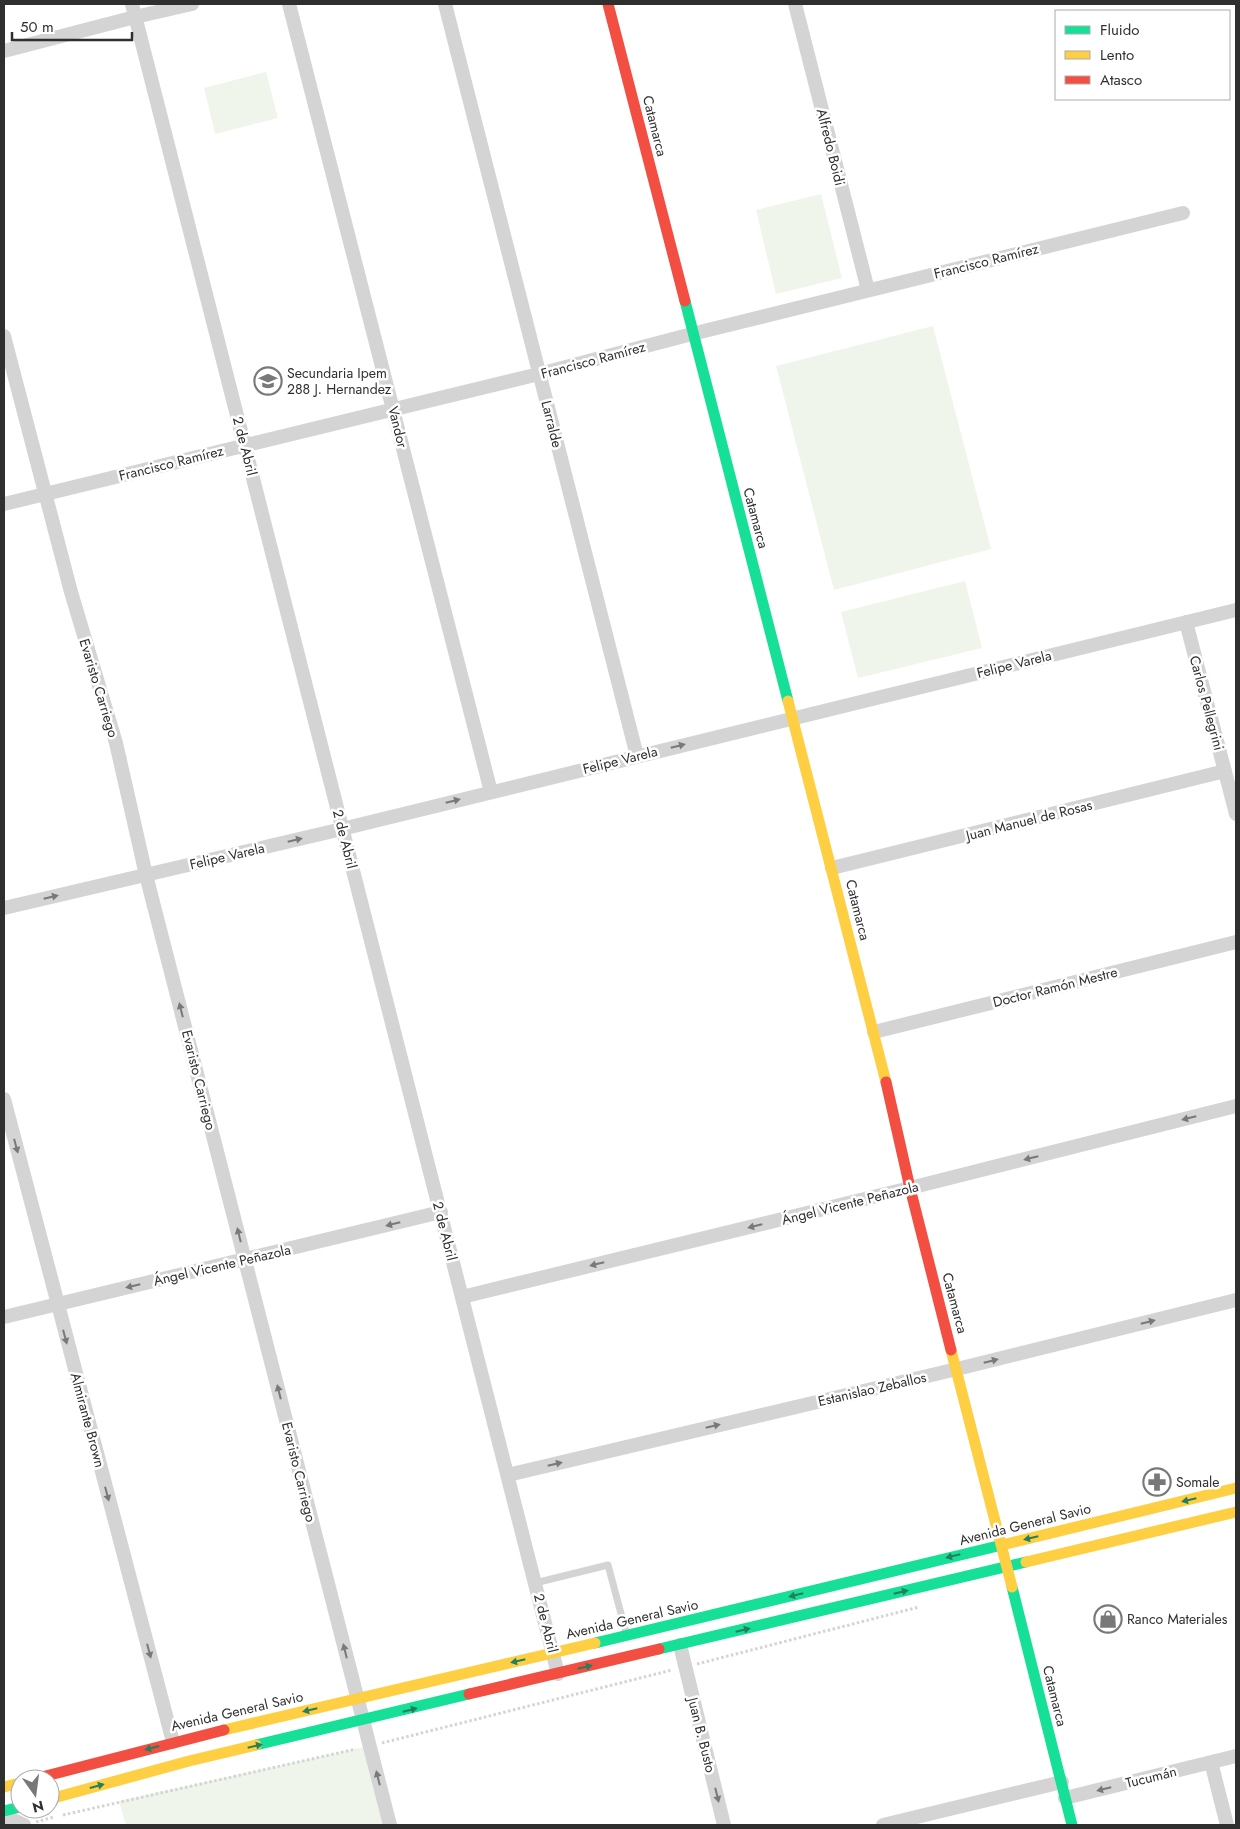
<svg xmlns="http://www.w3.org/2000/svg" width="1240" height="1829" font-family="Jost,sans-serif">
	<rect width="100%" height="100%" fill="#fff"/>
	<path fill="#f0f5ec" d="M 266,72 L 278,118 L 215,134 L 204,88 Z
		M 821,194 L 842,278 L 776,294 L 756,210 Z
		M 933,326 L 991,549 L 834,590 L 776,366 Z
		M 965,581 L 982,648 L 858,678 L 841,612 Z
		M 369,1746 L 390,1825 L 126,1825 L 119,1801 Z"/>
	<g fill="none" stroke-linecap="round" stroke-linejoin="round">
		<path stroke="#d4d4d4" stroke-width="3" stroke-dasharray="2.5 2.5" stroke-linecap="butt" d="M 697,1664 L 919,1607
			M 382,1743 L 672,1670
			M 63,1815 L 356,1749
			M 36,1822 L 54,1817"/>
		<path stroke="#d4d4d4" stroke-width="7" d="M 535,1583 L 608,1565 L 627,1636"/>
		<path stroke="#d4d4d4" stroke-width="14" d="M 132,4 L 558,1674
			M 289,4 L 491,792
			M 445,4 L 637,756
			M 795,4 L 868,290
			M 4,51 L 135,17 L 192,4
			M 4,336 L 71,592 L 116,743 L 146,875 L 390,1825
			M 4,504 L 539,374 L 692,334 L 1183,213
			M 1186,622 L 1236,814
			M 832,868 L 1225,771
			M 4,908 L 342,829 L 1236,610
			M 874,1032 L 1236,942
			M 4,1099 L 173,1742
			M 462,1297 L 910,1188 L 1236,1106
			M 4,1317 L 441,1212
			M 508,1475 L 957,1369 L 1236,1300
			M 680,1645 L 724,1825
			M 1211,1762 L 1227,1825
			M 1065,1798 L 1236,1756
			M 4,1816 L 24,1825
			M 883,1825 L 1062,1782"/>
		<path stroke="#16e098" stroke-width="11" d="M 685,301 L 788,701
			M 1012,1587 L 1072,1825
			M 595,1643 L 1002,1545
			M 659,1649 L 1026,1562
			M 256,1745 L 469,1694
			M 4,1811 L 20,1807"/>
		<path stroke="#ffcf43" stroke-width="11" d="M 788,701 L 886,1082
			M 951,1350 L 1012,1587
			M 1002,1545 L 1236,1488
			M 1026,1562 L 1236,1512
			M 224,1730 L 595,1643
			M 4,1787 L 20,1783
			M 50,1799 L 189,1761 L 256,1745"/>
		<path stroke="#f24e42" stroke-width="11" d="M 608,4 L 685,301
			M 886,1082 L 910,1188 L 951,1350
			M 469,1694 L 659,1649
			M 34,1779 L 224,1730"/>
	</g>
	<defs><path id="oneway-solid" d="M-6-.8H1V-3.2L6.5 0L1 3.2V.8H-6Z" transform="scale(1.25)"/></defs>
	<g fill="#797979">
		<use href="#oneway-solid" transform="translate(678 746) rotate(-14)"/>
		<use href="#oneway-solid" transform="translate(453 801) rotate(-14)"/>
		<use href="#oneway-solid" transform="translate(295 840) rotate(-13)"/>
		<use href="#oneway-solid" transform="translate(51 897) rotate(-13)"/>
		<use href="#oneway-solid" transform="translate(181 1010) rotate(-104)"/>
		<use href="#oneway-solid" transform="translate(1189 1118) rotate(166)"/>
		<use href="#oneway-solid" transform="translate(16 1146) rotate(75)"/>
		<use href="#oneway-solid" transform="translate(1031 1158) rotate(166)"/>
		<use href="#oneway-solid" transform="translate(393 1224) rotate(166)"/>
		<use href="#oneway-solid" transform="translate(755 1226) rotate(166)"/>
		<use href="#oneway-solid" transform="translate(239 1235) rotate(-104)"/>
		<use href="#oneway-solid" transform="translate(597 1264) rotate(166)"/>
		<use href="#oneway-solid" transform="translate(133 1286) rotate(167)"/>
		<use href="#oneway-solid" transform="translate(1148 1322) rotate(-14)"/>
		<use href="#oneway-solid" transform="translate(65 1337) rotate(75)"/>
		<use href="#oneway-solid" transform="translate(991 1361) rotate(-14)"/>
		<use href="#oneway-solid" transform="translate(279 1392) rotate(-104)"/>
		<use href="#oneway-solid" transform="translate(713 1426) rotate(-13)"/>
		<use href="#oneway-solid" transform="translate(555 1464) rotate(-13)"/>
		<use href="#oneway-solid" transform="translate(107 1494) rotate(75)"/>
		<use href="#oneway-solid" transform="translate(149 1651) rotate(75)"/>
		<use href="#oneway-solid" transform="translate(345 1651) rotate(-104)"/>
		<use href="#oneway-solid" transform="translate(378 1778) rotate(-104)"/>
		<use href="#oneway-solid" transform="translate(1104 1789) rotate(166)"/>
		<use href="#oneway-solid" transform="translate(717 1795) rotate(76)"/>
	</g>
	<g fill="#247f5e">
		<use href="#oneway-solid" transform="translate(1189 1500) rotate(167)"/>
		<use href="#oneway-solid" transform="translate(1031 1538) rotate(167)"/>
		<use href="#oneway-solid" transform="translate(953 1556) rotate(166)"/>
		<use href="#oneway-solid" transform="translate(901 1592) rotate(-13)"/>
		<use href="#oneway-solid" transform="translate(796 1595) rotate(166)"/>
		<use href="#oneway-solid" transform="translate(743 1630) rotate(-13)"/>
		<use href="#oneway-solid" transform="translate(518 1661) rotate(167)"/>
		<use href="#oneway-solid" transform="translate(585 1667) rotate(-13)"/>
		<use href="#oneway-solid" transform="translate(310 1710) rotate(167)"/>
		<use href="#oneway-solid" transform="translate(410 1710) rotate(-14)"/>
		<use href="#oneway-solid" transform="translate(255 1746) rotate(-13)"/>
		<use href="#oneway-solid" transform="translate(152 1748) rotate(165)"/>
		<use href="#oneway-solid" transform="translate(97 1786) rotate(-15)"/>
	</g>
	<defs>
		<g id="school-ring" transform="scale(1.4375)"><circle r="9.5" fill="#fff" stroke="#787878" stroke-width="1.5"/><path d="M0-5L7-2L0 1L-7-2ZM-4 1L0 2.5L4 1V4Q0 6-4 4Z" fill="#787878"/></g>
		<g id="pharmacy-ring" transform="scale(1.4375)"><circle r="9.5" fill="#fff" stroke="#787878" stroke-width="1.5"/><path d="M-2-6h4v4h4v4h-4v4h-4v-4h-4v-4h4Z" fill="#787878"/></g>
		<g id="shop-ring" transform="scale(1.4375)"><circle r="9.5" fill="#fff" stroke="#787878" stroke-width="1.5"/><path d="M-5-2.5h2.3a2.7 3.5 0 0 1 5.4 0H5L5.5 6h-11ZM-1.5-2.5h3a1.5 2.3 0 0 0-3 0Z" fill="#787878"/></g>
	</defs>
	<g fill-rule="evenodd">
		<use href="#school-ring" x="268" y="381"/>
		<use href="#pharmacy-ring" x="1157" y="1482"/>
		<use href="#shop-ring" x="1108" y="1619"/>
	</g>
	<g text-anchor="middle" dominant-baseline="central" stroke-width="5" stroke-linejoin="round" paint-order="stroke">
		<g font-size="14" fill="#2f2f2f" stroke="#fff">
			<text transform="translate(655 126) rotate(76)">Catamarca</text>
			<text transform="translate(831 147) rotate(76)">Alfredo Boidi</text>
			<text transform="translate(986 261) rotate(-14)">Francisco Ramírez</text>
			<text transform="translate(593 360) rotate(-15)">Francisco Ramírez</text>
			<text transform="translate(552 424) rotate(76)">Larralde</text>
			<text transform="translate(398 427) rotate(76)">Vandor</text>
			<text transform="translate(245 446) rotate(76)">2 de Abril</text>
			<text transform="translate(171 463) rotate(-14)">Francisco Ramírez</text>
			<text transform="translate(756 518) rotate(75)">Catamarca</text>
			<text transform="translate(1014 664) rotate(-14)">Felipe Varela</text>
			<text transform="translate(99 688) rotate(73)">Evaristo Carriego</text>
			<text transform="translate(1207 703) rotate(75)">Carlos Pellegrini</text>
			<text transform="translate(620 760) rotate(-14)">Felipe Varela</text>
			<text transform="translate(1029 820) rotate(-14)">Juan Manuel de Rosas</text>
			<text transform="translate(345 839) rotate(76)">2 de Abril</text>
			<text transform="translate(227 856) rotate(-13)">Felipe Varela</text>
			<text transform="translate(858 910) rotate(76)">Catamarca</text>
			<text transform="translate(1055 987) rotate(-14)">Doctor Ramón Mestre</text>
			<text transform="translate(199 1080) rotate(76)">Evaristo Carriego</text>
			<text transform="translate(850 1203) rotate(-14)">Ángel Vicente Peñazola</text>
			<text transform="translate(445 1231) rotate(76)">2 de Abril</text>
			<text transform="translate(222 1265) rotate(-13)">Ángel Vicente Peñazola</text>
			<text transform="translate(955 1303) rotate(75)">Catamarca</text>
			<text transform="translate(872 1389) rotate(-13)">Estanislao Zeballos</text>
			<text transform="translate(88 1420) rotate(75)">Almirante Brown</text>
			<text transform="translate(299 1472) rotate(76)">Evaristo Carriego</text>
			<text transform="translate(1025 1524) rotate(-14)">Avenida General Savio</text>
			<text transform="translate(632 1619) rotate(-13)">Avenida General Savio</text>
			<text transform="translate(546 1623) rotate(76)">2 de Abril</text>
			<text transform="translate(1055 1696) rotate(76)">Catamarca</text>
			<text transform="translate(237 1711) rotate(-13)">Avenida General Savio</text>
			<text transform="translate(702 1735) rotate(76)">Juan B. Busto</text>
			<text transform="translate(1151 1777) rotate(-14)">Tucumán</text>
		</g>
		<g font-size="14" fill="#2f2f2f" stroke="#fff" text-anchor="start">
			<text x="287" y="373">Secundaria Ipem<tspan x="287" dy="16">288 J. Hernandez</tspan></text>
			<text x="1176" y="1482">Somale</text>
			<text x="1127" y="1619">Ranco Materiales</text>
		</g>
	</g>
	<rect width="1240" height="1829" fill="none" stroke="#2f2f2f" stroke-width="10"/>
	<rect x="1055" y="10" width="175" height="90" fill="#ffffff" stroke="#acacac"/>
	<rect x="1065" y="26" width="25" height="8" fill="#16e098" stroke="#acacac"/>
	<text x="1100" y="35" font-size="15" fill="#2f2f2f">Fluido</text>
	<rect x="1065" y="51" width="25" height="8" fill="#ffcf43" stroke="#acacac"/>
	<text x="1100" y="60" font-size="15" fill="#2f2f2f">Lento</text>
	<rect x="1065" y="76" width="25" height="8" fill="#f24e42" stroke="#acacac"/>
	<text x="1100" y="85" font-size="15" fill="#2f2f2f">Atasco</text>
	<g transform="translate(35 1794) rotate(166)"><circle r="24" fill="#ffffff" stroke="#acacac"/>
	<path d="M0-4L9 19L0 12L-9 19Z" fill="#787878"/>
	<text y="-8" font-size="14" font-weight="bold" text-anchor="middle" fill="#2f2f2f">N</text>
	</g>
	<path d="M12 32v8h120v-8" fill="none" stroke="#2f2f2f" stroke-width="2.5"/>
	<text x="20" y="32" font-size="15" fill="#2f2f2f" stroke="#ffffff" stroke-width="4" paint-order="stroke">50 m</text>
</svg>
